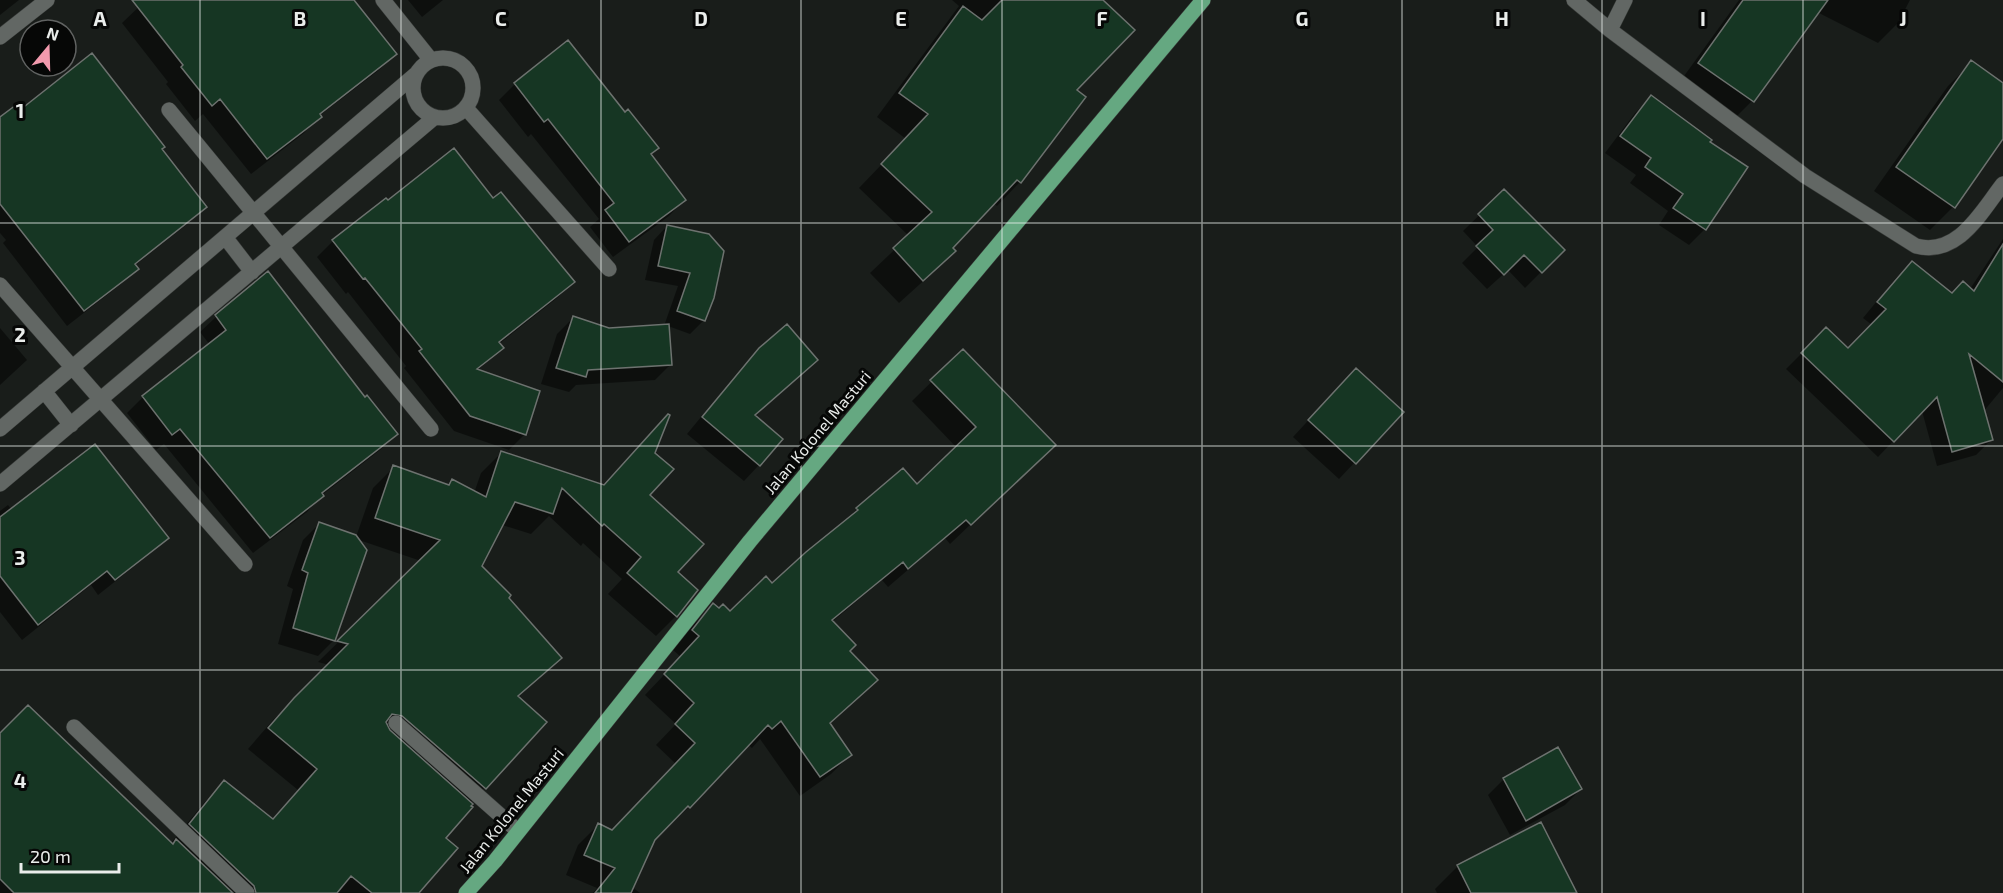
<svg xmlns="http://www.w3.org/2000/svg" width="2003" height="893" font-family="'Exo 2',sans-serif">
	<rect width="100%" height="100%" fill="#191d1a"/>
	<path fill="#0007" d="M 0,0 L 19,0 L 0,15 Z
		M 146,0 L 346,0 L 395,54 L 379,70 L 319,116 L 304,133 L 251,174 L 203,114 L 195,121 L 166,84 L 168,82 L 122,23 Z
		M 408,0 L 443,0 L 422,17 Z
		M 952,0 L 1105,0 L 1074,90 L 1020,182 L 997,206 L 993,203 L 950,248 L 930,275 L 899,303 L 870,273 L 909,236 L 859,188 L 906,139 L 877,117 L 959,6 Z
		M 1739,0 L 1910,0 L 1898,23 L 1878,43 L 1817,12 L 1752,101 L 1732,121 L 1679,83 Z
		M 568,42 L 624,114 L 657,148 L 650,155 L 684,200 L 669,216 L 613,257 L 590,227 L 599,219 L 531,134 L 528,137 L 499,100 L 515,84 Z
		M 1972,62 L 2003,84 L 2003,137 L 1953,207 L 1930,230 L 1874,191 L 1948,86 Z
		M 1651,97 L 1708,142 L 1746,167 L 1705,229 L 1689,245 L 1659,225 L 1668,211 L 1630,183 L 1636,175 L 1605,153 L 1635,113 Z
		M 20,112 L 160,150 L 205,207 L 190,222 L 134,266 L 137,268 L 121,284 L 67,326 L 3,243 L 6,240 L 0,233 L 0,119 Z
		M 1504,191 L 1563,250 L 1525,288 L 1508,270 L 1487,289 L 1462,263 L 1478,247 L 1463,231 Z
		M 386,200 L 388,202 L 493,200 L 573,282 L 557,298 L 499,344 L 502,348 L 477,371 L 525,434 L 509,450 L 454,431 L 404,368 L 406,366 L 348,292 L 346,294 L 317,257 L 333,241 Z
		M 667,226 L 708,235 L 704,320 L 690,334 L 668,326 L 671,364 L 655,380 L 576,385 L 569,392 L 541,384 L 557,334 L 573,318 L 608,329 L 664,326 L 678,286 L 645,280 L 654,240 Z
		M 2003,239 L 2003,388 L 1983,412 L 1991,440 L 1976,455 L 1937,466 L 1922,411 L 1878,457 L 1786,369 L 1826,329 L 1847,350 L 1872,325 L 1863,318 L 1896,278 L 1912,263 L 1952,295 L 1970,289 Z
		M 268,273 L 365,399 L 396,434 L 380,450 L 322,495 L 307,512 L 253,553 L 164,444 L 156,450 L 127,413 L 143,397 L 210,345 L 200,332 L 216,317 Z
		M 0,328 L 27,360 L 0,385 Z
		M 760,349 L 816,360 L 754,416 L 759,465 L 744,481 L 687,434 L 743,366 Z
		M 963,351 L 1034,464 L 950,544 L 945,538 L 888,587 L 882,580 L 832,622 L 848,651 L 856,699 L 829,724 L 850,755 L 831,774 L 800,796 L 760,739 L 752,748 L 747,744 L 689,807 L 654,839 L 632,887 L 640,893 L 593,893 L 597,888 L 566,875 L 578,845 L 598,825 L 612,831 L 676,764 L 656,745 L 676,724 L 645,695 L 681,657 L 673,650 L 693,625 L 713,605 L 719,610 L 730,613 L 772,585 L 839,528 L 857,509 L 917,486 L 957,448 L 912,401 Z
		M 1340,386 L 1402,412 L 1339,479 L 1293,437 Z
		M 501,453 L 603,486 L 654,453 L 648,495 L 676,572 L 676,616 L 656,636 L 608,594 L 622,579 L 583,543 L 581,546 L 549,516 L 531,534 L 502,525 L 480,567 L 560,658 L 517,698 L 545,722 L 470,803 L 444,838 L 417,893 L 0,893 L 0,735 L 170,844 L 204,803 L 224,782 L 271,820 L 298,790 L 248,749 L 273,720 L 329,665 L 318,662 L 421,561 L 356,539 L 334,640 L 318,656 L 278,644 L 293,589 L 287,586 L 303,540 L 319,524 L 356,537 L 373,488 L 394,467 L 447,486 L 452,481 L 474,493 L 481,473 Z
		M 8,505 L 12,510 L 167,538 L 151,553 L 98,595 L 91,585 L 22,640 L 0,612 L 0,511 Z
		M 1504,779 L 1581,789 L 1565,805 L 1510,835 L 1488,795 Z
		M 1458,866 L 1565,893 L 1437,893 L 1435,889 Z"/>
	<path fill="#163623" stroke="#6d726f" stroke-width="1.5" d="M 132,0 L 354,0 L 397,54 L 320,114 L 322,117 L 267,159 L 220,99 L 212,106 L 181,67 L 183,65 Z
		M 1002,0 L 1103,0 L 1135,30 L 1077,90 L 1086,97 L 1021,183 L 1017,180 L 953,248 L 956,251 L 923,281 L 893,248 L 932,212 L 881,164 L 928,114 L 899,93 L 963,6 L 982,20 Z
		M 1743,0 L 1828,0 L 1754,102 L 1698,63 Z
		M 568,40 L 625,112 L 628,109 L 659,148 L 651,154 L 686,200 L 629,242 L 605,210 L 614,203 L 548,119 L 544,122 L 514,83 Z
		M 92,53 L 165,147 L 162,149 L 207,207 L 135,264 L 139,269 L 84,311 L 0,204 L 0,117 L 16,105 L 20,110 Z
		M 1971,60 L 2003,83 L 2003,139 L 1955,208 L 1896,167 Z
		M 1651,95 L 1712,140 L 1710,142 L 1748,167 L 1706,230 L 1673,208 L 1683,194 L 1645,167 L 1651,158 L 1620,136 Z
		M 454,148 L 493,198 L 501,192 L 575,282 L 499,342 L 504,348 L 477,369 L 540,391 L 526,435 L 470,416 L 419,351 L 422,349 L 365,278 L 363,279 L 332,240 L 386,198 L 388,200 Z
		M 1504,189 L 1565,250 L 1542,273 L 1524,255 L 1504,275 L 1476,246 L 1493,230 L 1478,214 Z
		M 667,225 L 709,234 L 724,251 L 714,298 L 705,321 L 677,311 L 690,273 L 658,266 Z
		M 2003,244 L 2003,382 L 1969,354 L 1993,440 L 1952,452 L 1937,397 L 1894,442 L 1801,353 L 1826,327 L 1848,348 L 1886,309 L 1877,302 L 1912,261 L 1952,293 L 1963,281 L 1974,291 Z
		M 268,271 L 365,397 L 367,395 L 398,434 L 322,493 L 324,496 L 270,538 L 180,429 L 172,435 L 142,396 L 226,330 L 215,315 Z
		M 573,316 L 609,328 L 669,324 L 672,365 L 588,370 L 586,377 L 556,368 Z
		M 787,324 L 818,360 L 755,415 L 783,439 L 760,466 L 702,417 L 759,348 Z
		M 963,349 L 1056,445 L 971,525 L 966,520 L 908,569 L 903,562 L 832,620 L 856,645 L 850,651 L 878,680 L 830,723 L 852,755 L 820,777 L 781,721 L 772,729 L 768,725 L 690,808 L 688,806 L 655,840 L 631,893 L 595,893 L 615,868 L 584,855 L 598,823 L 612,830 L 695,743 L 675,724 L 694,703 L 664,674 L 699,636 L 692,630 L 713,603 L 719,608 L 723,604 L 730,611 L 766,576 L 772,583 L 806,552 L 858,510 L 856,508 L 903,468 L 917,484 L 976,427 L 930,380 Z
		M 1356,368 L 1404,412 L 1356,464 L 1308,420 Z
		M 668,414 L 670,415 L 655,453 L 674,469 L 650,495 L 704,544 L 678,572 L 698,590 L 677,617 L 627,573 L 641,557 L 604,524 L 602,526 L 562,488 L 553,514 L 515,502 L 482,566 L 511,595 L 509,598 L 562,658 L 518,696 L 547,722 L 486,789 L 402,716 L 392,714 L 386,722 L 390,730 L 473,804 L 471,806 L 473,807 L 446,838 L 458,848 L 419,893 L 372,893 L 351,876 L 337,893 L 256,893 L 254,886 L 189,824 L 224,780 L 273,819 L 317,769 L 268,728 L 294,698 L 348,644 L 337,641 L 440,540 L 375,518 L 393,465 L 449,485 L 452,479 L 486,497 L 501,451 L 604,485 Z
		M 95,444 L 169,538 L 115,580 L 107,571 L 38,625 L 0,576 L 0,517 Z
		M 319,522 L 356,535 L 367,550 L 335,641 L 293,628 L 308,573 L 302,570 Z
		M 28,705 L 173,844 L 176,839 L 233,893 L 14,893 L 0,879 L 0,733 Z
		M 1558,747 L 1582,789 L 1526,821 L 1503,778 Z
		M 1541,822 L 1577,893 L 1471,893 L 1457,865 Z"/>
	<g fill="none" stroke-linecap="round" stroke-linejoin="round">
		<g stroke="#373a38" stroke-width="16">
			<path id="street" d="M 383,0 L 431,60
				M 1574,0 L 1610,30 L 1805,176 L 1916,246 C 1958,257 1981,212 2003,184
				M 1610,30 L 1625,0
				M 0,37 L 47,0
				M413 88a30 30 0 1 1 60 0a30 30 0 1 1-60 0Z
				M 466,108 L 609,269
				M 169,110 L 431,429
				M 225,237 L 252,272
				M 0,285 L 245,564
				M 44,391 L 71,425
				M 0,429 L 416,74
				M 0,484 L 435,117
				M 396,723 L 518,831
				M 74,727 L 247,893"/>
		</g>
		<g stroke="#373a38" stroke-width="16">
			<path id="primary" d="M 466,893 L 495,861 L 750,541 L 1203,0"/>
		</g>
		<use href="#street" stroke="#626764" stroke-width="15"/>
		<use href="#primary" stroke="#65a881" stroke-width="15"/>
	</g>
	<path fill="none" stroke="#eaedeb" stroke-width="1.5" stroke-opacity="0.55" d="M 200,0 L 200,893M 401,0 L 401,893M 601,0 L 601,893M 801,0 L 801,893M 1002,0 L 1002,893M 1202,0 L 1202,893M 1402,0 L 1402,893M 1602,0 L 1602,893M 1803,0 L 1803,893M 0,223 L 2003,223M 0,446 L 2003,446M 0,670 L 2003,670"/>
	<g text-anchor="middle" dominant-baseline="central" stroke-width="6" stroke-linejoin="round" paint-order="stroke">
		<g font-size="16" fill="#eaedeb" stroke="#060706">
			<text transform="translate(817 432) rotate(-50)">Jalan Kolonel Masturi</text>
			<text transform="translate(511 810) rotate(-51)">Jalan Kolonel Masturi</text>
		</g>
	</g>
	<g font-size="20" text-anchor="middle" font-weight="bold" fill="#eaedeb" stroke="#060706" stroke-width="6" stroke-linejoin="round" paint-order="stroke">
		<text x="100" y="26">A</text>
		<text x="300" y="26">B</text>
		<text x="501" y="26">C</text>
		<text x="701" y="26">D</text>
		<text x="901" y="26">E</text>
		<text x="1102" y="26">F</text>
		<text x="1302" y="26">G</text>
		<text x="1502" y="26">H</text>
		<text x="1703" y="26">I</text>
		<text x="1903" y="26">J</text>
		<text x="20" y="118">1</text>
		<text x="20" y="342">2</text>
		<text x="20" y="565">3</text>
		<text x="20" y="788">4</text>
	</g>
	<g transform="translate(48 48) rotate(19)"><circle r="28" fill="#060706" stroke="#616362" stroke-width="1.5"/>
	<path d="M0-4.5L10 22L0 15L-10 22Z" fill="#f29aad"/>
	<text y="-9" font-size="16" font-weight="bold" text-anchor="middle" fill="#eaedeb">N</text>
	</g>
	<path d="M21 863v9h98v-9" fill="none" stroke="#eaedeb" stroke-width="3"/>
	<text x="30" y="863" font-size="18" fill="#eaedeb" stroke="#060706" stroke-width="4.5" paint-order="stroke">20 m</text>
</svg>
